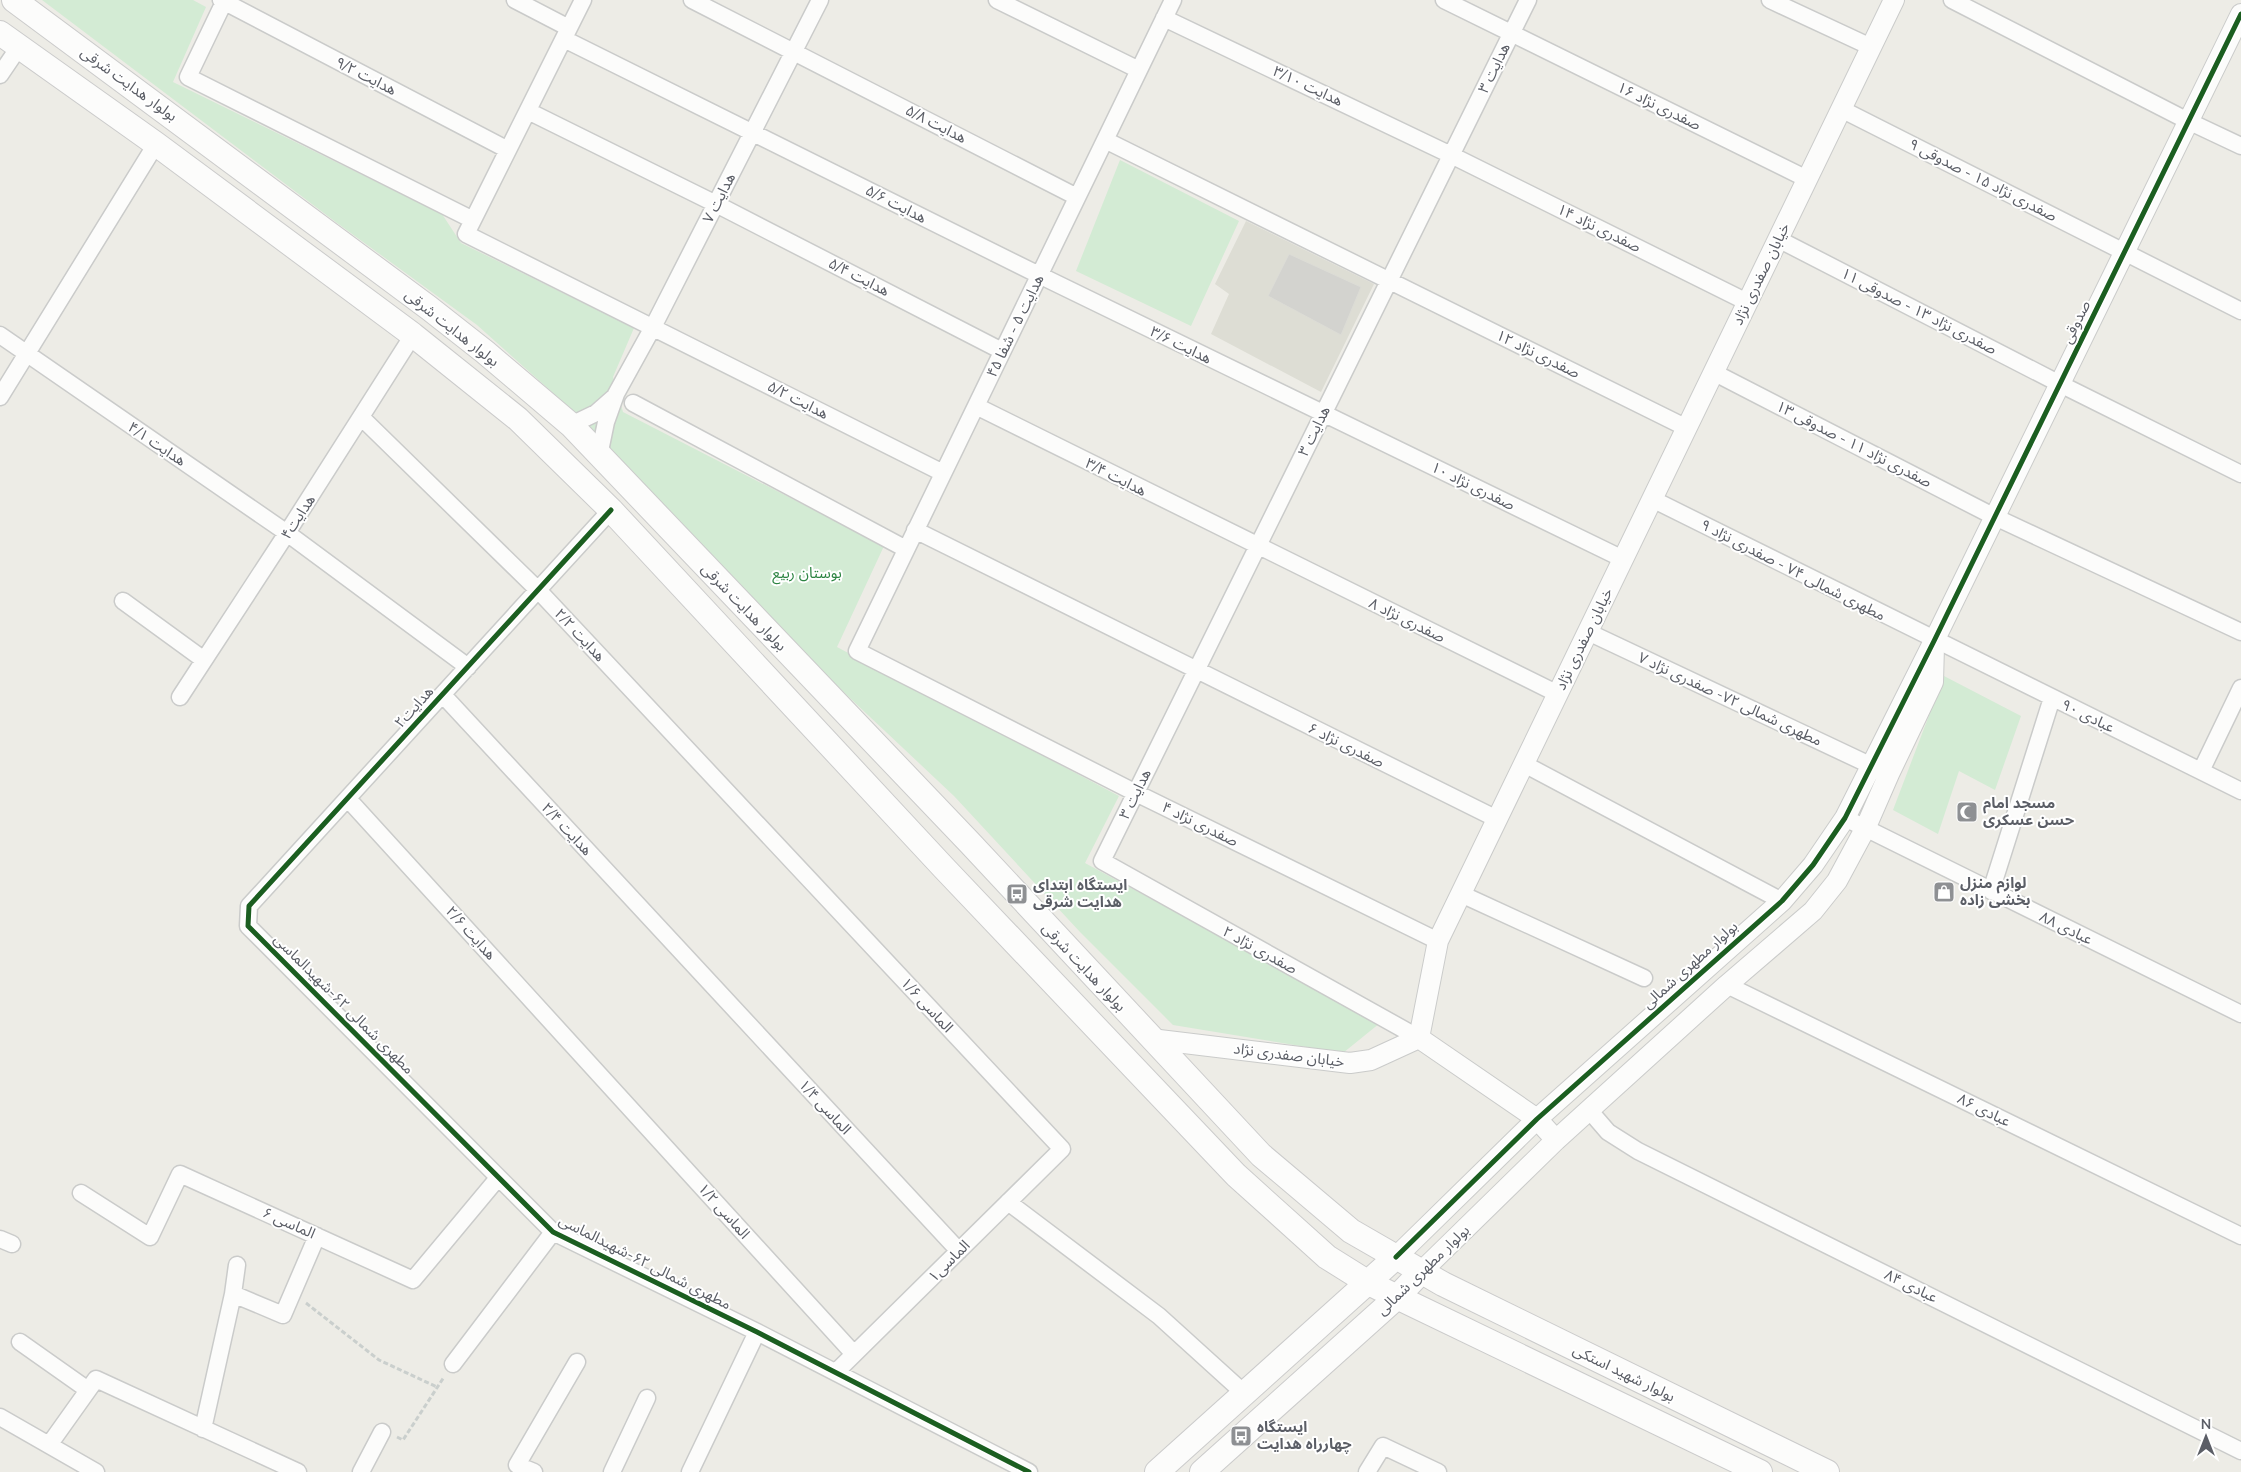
<svg xmlns="http://www.w3.org/2000/svg" width="2241" height="1472" font-family="'Nunito Sans','Noto Sans Arabic',sans-serif">
	<rect width="100%" height="100%" fill="#edece6"/>
	<path fill="#ddddd4" d="M 1246,221 L 1374,284 L 1321,392 L 1211,334 L 1229,294 L 1215,284 Z"/>
	<path fill="#d3ebd4" d="M 42,0 L 193,0 L 206,7 L 173,82 L 442,214 L 461,243 L 634,328 L 613,377 L 623,412 L 884,546 L 837,647 L 1119,796 L 1085,863 L 1380,1023 L 1343,1053 L 1173,1025 L 1080,932 L 954,796 L 785,637 L 697,541 L 582,419 L 477,325 L 337,223 Z
		M 1120,160 L 1239,221 L 1191,326 L 1076,271 Z
		M 1944,676 L 2021,716 L 1995,790 L 1959,771 L 1938,834 L 1893,810 Z"/>
	<path fill="#d3d3cf" stroke="#dcdcd6" d="M 1289,254 L 1361,287 L 1341,335 L 1268,296 Z"/>
	<g fill="none" stroke-linecap="round" stroke-linejoin="round">
		<g stroke="#cacbca" stroke-width="19">
			<path id="minor" d="M 221,0 L 508,150
				M 225,0 L 188,77 L 473,220
				M 515,0 L 569,28
				M 583,0 L 466,234 L 943,473
				M 692,0 L 1077,197
				M 997,0 L 1139,70
				M 1173,0 L 857,651 L 1136,793 L 1438,941
				M 1444,0 L 1807,179
				M 1770,0 L 1871,47
				M 1952,0 L 2188,121 L 2241,146
				M 1164,18 L 1451,155 L 1747,302
				M 564,39 L 1039,275 L 1623,559
				M 0,75 L 19,47
				M 1841,109 L 2241,311
				M 528,111 L 716,204 L 1002,351
				M 1105,140 L 1687,428
				M 1778,239 L 2060,384 L 2241,474
				M 0,335 L 287,533 L 468,667
				M 1713,372 L 1995,517 L 2241,632
				M 0,397 L 156,144
				M 633,403 L 906,549
				M 976,406 L 1558,694
				M 361,417 L 538,590 L 1062,1149 L 836,1372
				M 571,425 L 596,413 L 613,398
				M 599,456 L 606,422 L 616,394 L 653,327 L 820,0
				M 1652,499 L 2241,791
				M 611,510 L 249,906 L 248,926 L 553,1232 L 757,1332 L 1029,1472
				M 915,530 L 1497,819
				M 123,601 L 204,660
				M 1588,632 L 1872,766
				M 443,695 L 959,1251
				M 180,697 L 287,533 L 413,335
				M 1524,764 L 1782,901
				M 2201,771 L 2241,688
				M 348,799 L 854,1354
				M 1845,818 L 2241,1014
				M 1991,891 L 2052,698
				M 1461,894 L 1644,978
				M 1727,985 L 2241,1236
				M 1419,1038 L 1102,861 L 1528,0
				M 1589,1110 L 1608,1132 L 1638,1151 L 2241,1451
				M 81,1193 L 150,1237 L 180,1174 L 413,1280 L 498,1178
				M 1008,1202 L 1159,1316 L 1245,1394
				M 0,1239 L 12,1244
				M 233,1294 L 237,1265
				M 20,1342 L 88,1390
				M 453,1364 L 553,1232
				M 0,1417 L 96,1472
				M 203,1429 L 233,1294 L 283,1315 L 317,1236
				M 49,1445 L 96,1379 L 298,1472
				M 361,1472 L 382,1432
				M 534,1472 L 517,1465 L 577,1362
				M 612,1472 L 647,1398
				M 690,1472 L 757,1332
				M 1367,1472 L 1383,1446 L 1438,1472"/>
		</g>
		<g stroke="#cacbca" stroke-width="22">
			<path id="tertiary" d="M 1419,1038 L 1438,941 L 1894,0
				M 1419,1038 L 1537,1119 L 1556,1140
				M 1151,1039 L 1350,1063 L 1371,1060 L 1419,1038
				M 1396,1257 L 1537,1119 L 1782,901 L 1813,865 L 1845,818 L 1934,641 L 2241,14
				M 1421,1272 L 1556,1140 L 1727,985 L 1813,911 L 1837,881 L 1865,829 L 1889,774 L 1933,682 L 1934,646"/>
		</g>
		<g stroke="#cbcbcb" stroke-width="26">
			<path id="secondary" d="M 14,0 L 429,308 L 485,352 L 571,425 L 970,843 L 1261,1155 L 1351,1231 L 1443,1284 L 1827,1472
				M 0,33 L 156,144 L 413,335 L 518,419 L 611,510 L 944,868 L 1236,1175 L 1327,1257 L 1367,1282 L 1397,1297 L 1760,1472
				M 1157,1472 L 1396,1257
				M 1202,1472 L 1397,1297 L 1421,1272"/>
		</g>
		<path stroke="#cacfcd" stroke-width="3" stroke-dasharray="5 2.5" stroke-linecap="butt" d="M 306,1303 L 379,1360 L 437,1387
			M 397,1437 L 403,1440 L 444,1377"/>
		<use href="#minor" stroke="#fcfcfb" stroke-width="16"/>
		<use href="#tertiary" stroke="#fcfcfb" stroke-width="20"/>
		<use href="#secondary" stroke="#fcfcfb" stroke-width="24"/>
		<g stroke="#fff" stroke-width="8">
			<path id="cycleway" d="M 611,510 L 249,906 L 248,926 L 553,1232 L 757,1332 L 1029,1472
				M 1396,1257 L 1537,1119 L 1782,901 L 1813,865 L 1845,818 L 1934,641 L 2241,14"/>
		</g>
		<use href="#cycleway" stroke="#1b5e20" stroke-width="5"/>
	</g>
	<defs>
		<g id="mosque-square" transform="scale(1.125)"><rect x="-9" y="-9" width="18" height="18" rx="4" fill="#8e9093" stroke="#fff"/><path d="M3.5-4.9A6 6 0 1 0 3.5 4.9A5 5 0 1 1 3.5-4.9Z" fill="#fff"/></g>
		<g id="shop-square" transform="scale(1.125)"><rect x="-9" y="-9" width="18" height="18" rx="4" fill="#8e9093" stroke="#fff"/><path d="M-5-2.5h2.3a2.7 3.5 0 0 1 5.4 0H5L5.5 6h-11ZM-1.5-2.5h3a1.5 2.3 0 0 0-3 0Z" fill="#fff"/></g>
		<g id="bus-square" transform="scale(1.125)"><rect x="-9" y="-9" width="18" height="18" rx="4" fill="#8e9093" stroke="#fff"/><path d="M-5-6H5V4H4V6H2V4H-2V6H-4V4H-5ZM-3.5-4V0h7V-4ZM-3.5 1.2v1.5H-2V1.2ZM2 1.2v1.5H3.5V1.2Z" fill="#fff"/></g>
	</defs>
	<g fill-rule="evenodd">
		<use href="#mosque-square" x="1967" y="812"/>
		<use href="#shop-square" x="1944" y="892"/>
		<use href="#bus-square" x="1017" y="894"/>
		<use href="#bus-square" x="1241" y="1436"/>
	</g>
	<g text-anchor="middle" dominant-baseline="central" stroke-width="4" stroke-linejoin="round" paint-order="stroke">
		<g font-size="15" fill="#5b5e66" stroke="#fff">
			<text transform="translate(1494 68) rotate(-64)">هدایت ۳</text>
			<text transform="translate(366 76) rotate(27)">هدایت ۹/۲</text>
			<text transform="translate(129 84) rotate(36)">بولوار هدایت شرقی</text>
			<text transform="translate(1308 86) rotate(25)">هدایت ۳/۱۰</text>
			<text transform="translate(1659 106) rotate(26)">صفدری نژاد ۱۶</text>
			<text transform="translate(936 124) rotate(27)">هدایت ۵/۸</text>
			<text transform="translate(1983 180) rotate(27)">صفدری نژاد ۱۵ - صدوقی ۹</text>
			<text transform="translate(719 198) rotate(-63)">هدایت ۷</text>
			<text transform="translate(896 204) rotate(27)">هدایت ۵/۶</text>
			<text transform="translate(1599 228) rotate(26)">صفدری نژاد ۱۴</text>
			<text transform="translate(1761 274) rotate(-64)">خیابان صفدری نژاد</text>
			<text transform="translate(859 277) rotate(27)">هدایت ۵/۴</text>
			<text transform="translate(1919 311) rotate(27)">صفدری نژاد ۱۳ - صدوقی ۱۱</text>
			<text transform="translate(2076 322) rotate(-64)">صدوقی</text>
			<text transform="translate(1015 326) rotate(-64)">هدایت ۵ - شفا ۴۵</text>
			<text transform="translate(452 328) rotate(38)">بولوار هدایت شرقی</text>
			<text transform="translate(1181 345) rotate(26)">هدایت ۳/۶</text>
			<text transform="translate(1538 354) rotate(26)">صفدری نژاد ۱۲</text>
			<text transform="translate(798 400) rotate(27)">هدایت ۵/۲</text>
			<text transform="translate(1314 431) rotate(-64)">هدایت ۳</text>
			<text transform="translate(157 444) rotate(34)">هدایت ۴/۱</text>
			<text transform="translate(1854 444) rotate(27)">صفدری نژاد ۱۱ - صدوقی ۱۳</text>
			<text transform="translate(1116 477) rotate(27)">هدایت ۳/۴</text>
			<text transform="translate(1473 486) rotate(26)">صفدری نژاد ۱۰</text>
			<text transform="translate(298 517) rotate(-57)">هدایت۴</text>
			<text transform="translate(1793 570) rotate(27)">مطهری شمالی ۷۴ - صفدری نژاد ۹</text>
			<text transform="translate(744 607) rotate(46)">بولوار هدایت شرقی</text>
			<text transform="translate(1407 620) rotate(26)">صفدری نژاد ۸</text>
			<text transform="translate(580 635) rotate(47)">هدایت ۲/۲</text>
			<text transform="translate(1584 639) rotate(-64)">خیابان صفدری نژاد</text>
			<text transform="translate(1730 699) rotate(25)">مطهری شمالی ۷۲- صفدری نژاد ۷</text>
			<text transform="translate(414 707) rotate(-48)">هدایت۲</text>
			<text transform="translate(2088 716) rotate(26)">عبادی ۹۰</text>
			<text transform="translate(1346 745) rotate(26)">صفدری نژاد ۶</text>
			<text transform="translate(1135 794) rotate(-64)">هدایت ۳</text>
			<text transform="translate(1200 824) rotate(26)">صفدری نژاد ۴</text>
			<text transform="translate(567 829) rotate(47)">هدایت ۲/۴</text>
			<text transform="translate(2066 928) rotate(26)">عبادی ۸۸</text>
			<text transform="translate(471 933) rotate(48)">هدایت ۲/۶</text>
			<text transform="translate(1260 950) rotate(29)">صفدری نژاد ۲</text>
			<text transform="translate(1690 965) rotate(-42)">بولوار مطهری شمالی</text>
			<text transform="translate(1084 967) rotate(47)">بولوار هدایت شرقی</text>
			<text transform="translate(344 1004) rotate(45)">مطهری شمالی ۶۲-شهیدالماسی</text>
			<text transform="translate(927 1005) rotate(47)">الماسی ۱/۶</text>
			<text transform="translate(1289 1055) rotate(7)">خیابان صفدری نژاد</text>
			<text transform="translate(825 1107) rotate(47)">الماسی ۱/۴</text>
			<text transform="translate(1984 1110) rotate(26)">عبادی ۸۶</text>
			<text transform="translate(724 1211) rotate(48)">الماسی ۱/۲</text>
			<text transform="translate(289 1223) rotate(24)">الماسی ۶</text>
			<text transform="translate(949 1261) rotate(-45)">الماسی۱</text>
			<text transform="translate(645 1262) rotate(27)">مطهری شمالی ۶۲-شهیدالماسی</text>
			<text transform="translate(1423 1270) rotate(-44)">بولوار مطهری شمالی</text>
			<text transform="translate(1911 1286) rotate(26)">عبادی ۸۴</text>
			<text transform="translate(1624 1373) rotate(26)">بولوار شهید استکی</text>
		</g>
		<g font-size="15" fill="#2c8442" stroke="#fff">
			<text x="807" y="573">بوستان ربیع</text>
		</g>
		<g font-size="15" font-weight="bold" fill="#5b5e66" stroke="#fff" text-anchor="start">
			<text x="1983" y="803">مسجد امام<tspan x="1983" dy="17">حسن عسکری</tspan></text>
			<text x="1960" y="883">لوازم منزل<tspan x="1960" dy="17">بخشی زاده</tspan></text>
			<text x="1033" y="885">ایستگاه ابتدای<tspan x="1033" dy="17">هدایت شرقی</tspan></text>
			<text x="1257" y="1427">ایستگاه<tspan x="1257" dy="17">چهارراه هدایت</tspan></text>
		</g>
	</g>
	<g transform="translate(2206 1437)" stroke="#ffffff" stroke-width="4" paint-order="stroke">
	<path d="M0-4L9 19L0 12L-9 19Z" fill="#5b5e66"/>
	<text y="-8" font-size="14" font-weight="bold" text-anchor="middle" fill="#5b5e66">N</text>
	</g>
</svg>
